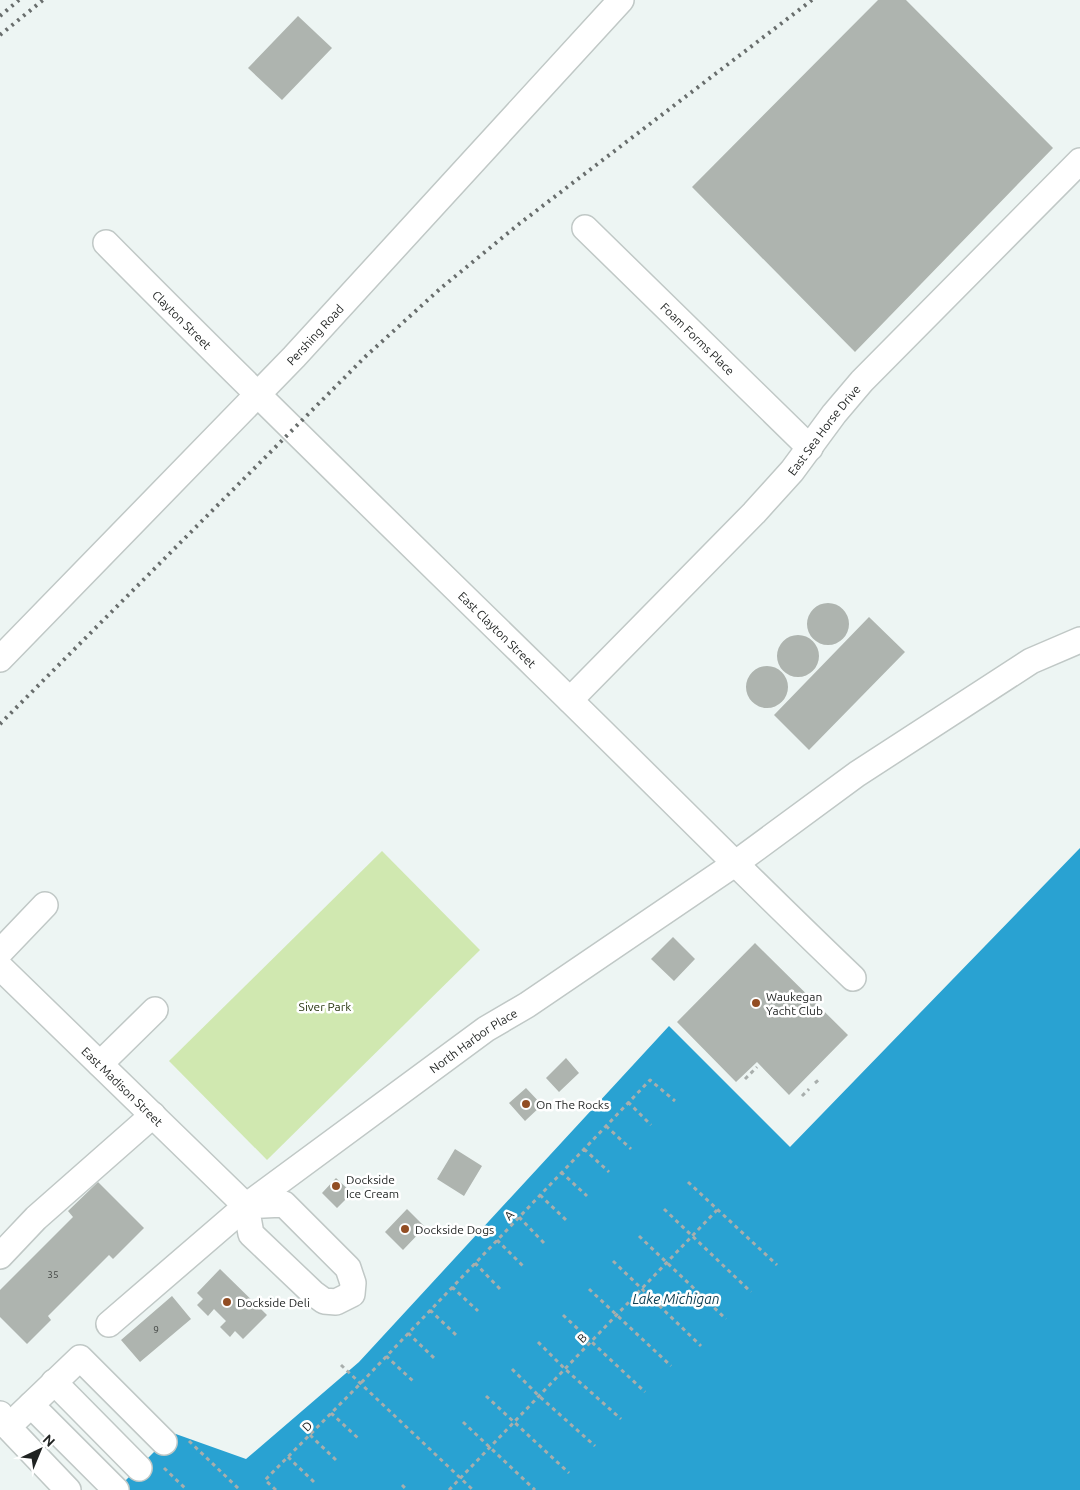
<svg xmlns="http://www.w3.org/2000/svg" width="1080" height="1490" font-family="Ubuntu,sans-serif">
	<rect width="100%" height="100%" fill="#edf5f3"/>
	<path fill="#d0e8b0" d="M 382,851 L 480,950 L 267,1160 L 169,1061 Z"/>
	<path fill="#29a2d2" d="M 1080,848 L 1080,1490 L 116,1490 L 173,1433 L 246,1459 L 359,1362 L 669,1026 L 790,1147 Z"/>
	<path fill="#aeb4af" d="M 878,0 L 906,0 L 1053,148 L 855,352 L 692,187 Z
		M 298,16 L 332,48 L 282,100 L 248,68 Z
		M807 624a21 21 0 1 1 42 0a21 21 0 1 1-42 0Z
		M 869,617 L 905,652 L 809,750 L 774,715 Z
		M777 656a21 21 0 1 1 42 0a21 21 0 1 1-42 0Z
		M746 687a21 21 0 1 1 42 0a21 21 0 1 1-42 0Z
		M 673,937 L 695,959 L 674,981 L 651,959 Z
		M 755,943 L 848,1035 L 789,1095 L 757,1062 L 736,1082 L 677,1022 Z
		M 566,1058 L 579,1073 L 559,1092 L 546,1078 Z
		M 526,1088 L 542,1105 L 525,1121 L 509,1103 Z
		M 455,1149 L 482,1166 L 464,1196 L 437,1179 Z
		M 336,1178 L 352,1193 L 337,1208 L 322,1193 Z
		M 98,1182 L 144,1228 L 113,1259 L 109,1255 L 48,1316 L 51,1320 L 27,1344 L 0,1317 L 0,1290 L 73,1217 L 68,1211 Z
		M 407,1209 L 425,1227 L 403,1250 L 385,1232 Z
		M 220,1269 L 267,1315 L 243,1339 L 235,1331 L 230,1337 L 220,1327 L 226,1321 L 214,1309 L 208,1316 L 197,1305 L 203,1299 L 197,1293 Z
		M 172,1296 L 191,1319 L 140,1362 L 121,1340 Z"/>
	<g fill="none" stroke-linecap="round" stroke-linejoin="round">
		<g stroke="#c0c8c6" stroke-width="28">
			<g id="minor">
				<path id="s1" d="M 585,228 L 810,448"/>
				<path id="s2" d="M 106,243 C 248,387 393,527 537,668 C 643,771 746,876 853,978"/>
				<path id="s3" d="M 0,659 L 294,357 L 621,0"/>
				<path id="s4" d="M 570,700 L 754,513 L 792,471 L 834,414 L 862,381 L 1080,161"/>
				<path d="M 0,952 L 45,905"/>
				<path id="s5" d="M 0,967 L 246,1206 L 251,1234 L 313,1293 L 324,1301 L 336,1302 L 352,1294 L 353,1283 L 348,1268 L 284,1204 L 246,1206"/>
				<path d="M 100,1064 L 155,1010"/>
				<path d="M 0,1256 L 36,1218 L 153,1115"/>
				<path id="s6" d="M 109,1324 L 246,1206 L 486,1029 L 527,1005 L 736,863 L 857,774 L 1031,661 L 1080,640"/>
				<path d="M 54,1382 L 139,1468"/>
				<path d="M 31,1405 L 116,1490"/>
				<path d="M 0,1414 L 8,1427 L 68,1490"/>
				<path d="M 8,1427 L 80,1358 L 164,1442"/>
			</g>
		</g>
		<path stroke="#a8aeac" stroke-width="3" stroke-dasharray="4 4" stroke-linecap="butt" d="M 745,1079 L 757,1067
			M 815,1083 L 821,1078
			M 802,1096 L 809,1089
			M 628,1102 L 651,1125
			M 606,1126 L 631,1149
			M 584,1149 L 609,1172
			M 561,1172 L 587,1196
			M 688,1182 L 777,1265
			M 540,1195 L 566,1220
			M 664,1209 L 751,1292
			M 519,1217 L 544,1243
			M 639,1236 L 726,1319
			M 497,1240 L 523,1266
			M 613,1261 L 701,1346
			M 475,1263 L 500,1289
			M 452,1287 L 478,1311
			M 589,1289 L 671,1366
			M 430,1310 L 456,1335
			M 563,1315 L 645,1392
			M 408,1333 L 434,1358
			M 538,1342 L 565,1369 L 621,1419
			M 386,1356 L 413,1381
			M 341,1365 L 473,1490
			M 512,1369 L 539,1396 L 595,1446
			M 486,1396 L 569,1473
			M 331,1413 L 359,1439
			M 463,1422 L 535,1490
			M 310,1435 L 337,1461
			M 189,1441 L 240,1490
			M 288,1457 L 315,1483
			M 164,1468 L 187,1490
			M 402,1485 L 407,1490
			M 276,1490 L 265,1480 L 360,1384 L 650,1080 L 675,1101
			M 449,1490 L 717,1210"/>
		<use href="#minor" stroke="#fff" stroke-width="25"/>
		<path stroke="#686d6c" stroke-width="4" stroke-dasharray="2.5 5" stroke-linecap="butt" d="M 0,16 L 19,0
			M 0,35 L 43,0
			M 0,724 L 366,356 L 441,288 L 519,224 L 812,0"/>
	</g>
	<g fill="#924d23" stroke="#fff" stroke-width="2">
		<circle cx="756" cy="1003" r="5"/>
		<circle cx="526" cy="1104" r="5"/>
		<circle cx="336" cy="1186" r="5"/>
		<circle cx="405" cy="1229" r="5"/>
		<circle cx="227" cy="1302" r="5"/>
	</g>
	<g text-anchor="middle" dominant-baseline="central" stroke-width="5" stroke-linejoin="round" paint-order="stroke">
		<g font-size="10" fill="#434644">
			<text x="53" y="1274">35</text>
			<text x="156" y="1329">9</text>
		</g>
		<g font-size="12" fill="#1f2221" stroke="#fff">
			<text stroke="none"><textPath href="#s2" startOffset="108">Clayton Street</textPath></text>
			<text stroke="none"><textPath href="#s3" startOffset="452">Pershing Road</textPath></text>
			<text stroke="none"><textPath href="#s1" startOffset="158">Foam Forms Place</textPath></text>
			<text stroke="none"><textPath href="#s4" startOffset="371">East Sea Horse Drive</textPath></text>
			<text stroke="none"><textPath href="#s2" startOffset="550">East Clayton Street</textPath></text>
			<text stroke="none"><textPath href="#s6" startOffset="462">North Harbor Place</textPath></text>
			<text stroke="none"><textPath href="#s5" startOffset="171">East Madison Street</textPath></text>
			<text transform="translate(509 1215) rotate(-46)">A</text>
			<text transform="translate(582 1338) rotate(-46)">B</text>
			<text transform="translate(307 1426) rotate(-46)">D</text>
		</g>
		<g font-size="12" fill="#1f2221" stroke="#fff" text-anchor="start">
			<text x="766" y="996">Waukegan<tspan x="766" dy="14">Yacht Club</tspan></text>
			<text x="536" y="1104">On The Rocks</text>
			<text x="346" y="1179">Dockside<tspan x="346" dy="14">Ice Cream</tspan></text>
			<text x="415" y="1229">Dockside Dogs</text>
			<text x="237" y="1302">Dockside Deli</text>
		</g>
		<g font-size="12" fill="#26340e" stroke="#fff">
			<text x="325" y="1006">Siver Park</text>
		</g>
		<g font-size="14" font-style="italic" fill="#0f4054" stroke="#fff">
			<text x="676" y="1299">Lake Michigan</text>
		</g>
	</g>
	<g transform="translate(40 1450) rotate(44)" stroke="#ffffff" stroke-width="4" paint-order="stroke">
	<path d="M0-4L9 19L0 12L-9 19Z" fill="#1f2221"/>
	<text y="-8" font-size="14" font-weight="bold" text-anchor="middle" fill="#1f2221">N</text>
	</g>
</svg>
